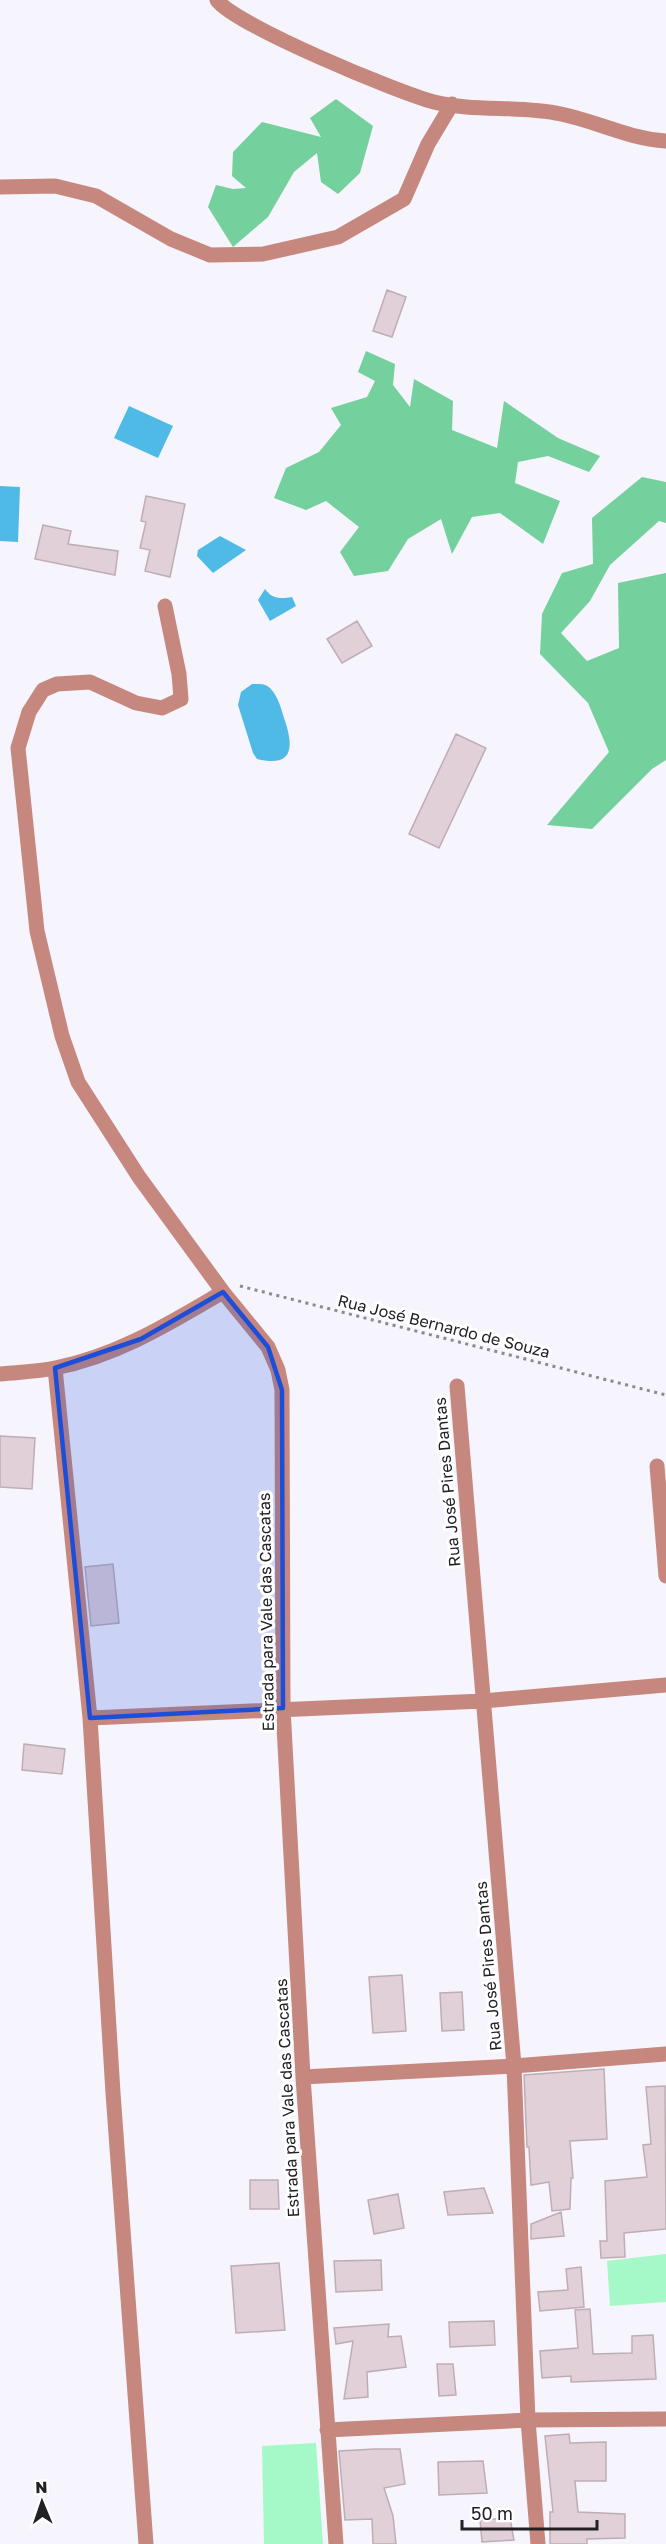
<svg xmlns="http://www.w3.org/2000/svg" width="666" height="2544" font-family="'Golos Text',sans-serif">
	<rect width="100%" height="100%" fill="#f6f4fd"/>
	<path fill="#a5f9c8" d="M 666,2254 L 666,2302 L 610,2306 L 607,2261 Z
		M 316,2443 L 323,2544 L 264,2544 L 262,2446 Z"/>
	<path fill="#74d09d" d="M 336,99 L 373,126 L 360,173 L 338,194 L 321,182 L 317,153 L 294,172 L 268,217 L 233,247 L 208,207 L 216,185 L 233,189 L 246,188 L 232,176 L 233,152 L 262,122 L 321,137 L 310,118 Z
		M 366,351 L 395,364 L 393,385 L 410,407 L 414,379 L 453,401 L 452,430 L 497,448 L 504,401 L 558,438 L 600,456 L 589,472 L 548,456 L 518,462 L 515,483 L 560,501 L 543,544 L 500,513 L 472,517 L 452,554 L 441,519 L 408,539 L 388,571 L 354,576 L 340,552 L 359,527 L 326,501 L 306,510 L 274,498 L 286,468 L 319,452 L 341,425 L 331,408 L 367,397 L 375,381 L 358,372 Z
		M 642,477 L 666,482 L 666,523 L 659,521 L 610,565 L 590,601 L 561,633 L 587,661 L 619,648 L 618,583 L 666,573 L 666,760 L 652,769 L 592,829 L 547,825 L 609,752 L 588,703 L 540,654 L 542,614 L 562,573 L 593,564 L 592,518 Z"/>
	<path fill="#4fbae6" d="M 129,406 L 173,426 L 158,458 L 114,438 Z
		M 0,486 L 20,487 L 18,542 L 0,541 Z
		M 220,536 L 246,550 L 213,573 L 197,556 L 198,550 Z
		M 265,589 C 272,599 280,599 292,597 L 296,606 L 270,621 L 258,600 Z
		M 252,684 C 259,684 265,683 270,688 C 278,696 281,708 284,718 C 294,746 294,768 257,759 L 253,753 L 238,705 L 241,692 Z"/>
	<path fill="#e1d0d7" stroke="#beaeb4" stroke-width="1.5" d="M 387,290 L 406,297 L 392,337 L 373,331 Z
		M 146,496 L 185,504 L 170,577 L 145,571 L 150,550 L 140,548 L 146,522 L 141,521 Z
		M 43,525 L 71,531 L 68,544 L 118,551 L 115,575 L 35,559 Z
		M 357,621 L 372,646 L 342,663 L 327,639 Z
		M 456,734 L 486,748 L 439,848 L 409,834 Z
		M 0,1436 L 35,1438 L 32,1489 L 0,1487 Z
		M 113,1564 L 119,1623 L 91,1626 L 85,1567 Z
		M 24,1744 L 65,1749 L 62,1774 L 22,1770 Z
		M 402,1975 L 406,2031 L 373,2033 L 369,1977 Z
		M 462,1992 L 464,2030 L 442,2031 L 440,1993 Z
		M 604,2069 L 607,2139 L 570,2141 L 573,2178 L 571,2178 L 570,2209 L 552,2211 L 549,2182 L 531,2185 L 529,2147 L 527,2147 L 524,2075 Z
		M 665,2086 L 666,2229 L 624,2233 L 625,2257 L 601,2258 L 600,2241 L 607,2241 L 605,2181 L 647,2177 L 643,2145 L 651,2144 L 646,2087 Z
		M 250,2180 L 278,2180 L 279,2209 L 250,2209 Z
		M 484,2188 L 493,2213 L 448,2215 L 444,2192 Z
		M 398,2194 L 404,2228 L 374,2234 L 368,2200 Z
		M 561,2212 L 564,2236 L 531,2239 L 531,2224 Z
		M 381,2260 L 382,2290 L 336,2292 L 334,2261 Z
		M 279,2263 L 285,2330 L 236,2333 L 231,2266 Z
		M 581,2267 L 584,2307 L 540,2311 L 538,2292 L 568,2290 L 566,2269 Z
		M 590,2309 L 593,2354 L 632,2353 L 632,2336 L 653,2335 L 656,2379 L 571,2382 L 571,2376 L 542,2378 L 540,2351 L 578,2348 L 575,2310 Z
		M 494,2321 L 495,2345 L 450,2347 L 449,2322 Z
		M 389,2324 L 388,2337 L 401,2336 L 406,2367 L 367,2372 L 368,2397 L 344,2399 L 353,2341 L 336,2344 L 334,2328 Z
		M 437,2364 L 453,2364 L 456,2395 L 439,2396 Z
		M 569,2434 L 570,2443 L 606,2442 L 606,2481 L 575,2481 L 578,2512 L 625,2514 L 625,2538 L 587,2539 L 587,2544 L 550,2544 L 550,2512 L 553,2512 L 545,2436 Z
		M 375,2449 L 400,2449 L 405,2484 L 384,2488 L 393,2516 L 396,2544 L 373,2544 L 372,2519 L 345,2520 L 339,2451 Z
		M 483,2461 L 487,2493 L 439,2495 L 438,2462 Z
		M 510,2518 L 514,2540 L 482,2542 L 480,2520 Z"/>
	<g fill="none" stroke-linecap="round" stroke-linejoin="round">
		<path stroke="#8c8a91" stroke-width="3" stroke-dasharray="3 4.5" stroke-linecap="butt" d="M 240,1286 L 666,1395"/>
		<path stroke="#c6877e" stroke-width="15" d="M 217,0 C 235,25 399,93 434,102 C 475,112 519,105 561,114 C 599,122 626,138 666,141
			M 0,187 L 55,186 L 96,196 L 171,239 L 210,255 L 263,254 L 338,237 L 404,199 L 428,144 L 452,104
			M 165,606 L 179,674 L 181,699 L 162,708 L 136,703 L 90,682 L 57,684 L 43,690 L 29,712 L 18,748 L 37,931 L 62,1036 L 78,1082 L 139,1177 L 223,1292 L 268,1347 L 278,1370 L 282,1390 L 283,1708 L 303,2077 L 336,2544
			M 55,1368 L 90,1718 L 113,2093 L 146,2544
			M 0,1374 C 18,1372 37,1372 55,1368 C 117,1356 170,1323 223,1292
			M 457,1386 L 514,2066 L 528,2420 L 538,2544
			M 657,1466 L 666,1576
			M 90,1718 L 483,1701 L 666,1685
			M 303,2077 L 514,2066 L 666,2054
			M 327,2430 L 528,2420 L 666,2419"/>
	</g>
	<path fill="#1d4ed8" fill-opacity="0.2" stroke="#1d4ed8" stroke-width="4.5" stroke-linejoin="round" d="M 223,1292 L 268,1347 L 282,1390 L 283,1708 L 90,1718 L 55,1368 L 141,1339 Z"/>
	<g text-anchor="middle" dominant-baseline="central" stroke-width="6" stroke-linejoin="round" paint-order="stroke">
		<g font-size="16" fill="#222025" stroke="#fff">
			<text transform="translate(444 1326) rotate(14)">Rua José Bernardo de Souza</text>
			<text transform="translate(447 1482) rotate(-95)">Rua José Pires Dantas</text>
			<text transform="translate(266 1612) rotate(-91)">Estrada para Vale das Cascatas</text>
			<text transform="translate(488 1966) rotate(-95)">Rua José Pires Dantas</text>
			<text transform="translate(287 2098) rotate(-93)">Estrada para Vale das Cascatas</text>
		</g>
	</g>
	<g transform="translate(42 2502) rotate(358)" stroke="#ffffff" stroke-width="4.5" paint-order="stroke">
	<path d="M0-4.5L10 22L0 15L-10 22Z" fill="#222025"/>
	<text y="-9" font-size="16" font-weight="bold" text-anchor="middle" fill="#222025">N</text>
	</g>
	<path d="M462 2520v9h135v-9" fill="none" stroke="#222025" stroke-width="3"/>
	<text x="471" y="2520" font-size="18" fill="#222025" stroke="#ffffff" stroke-width="4.5" paint-order="stroke">50 m</text>
</svg>
